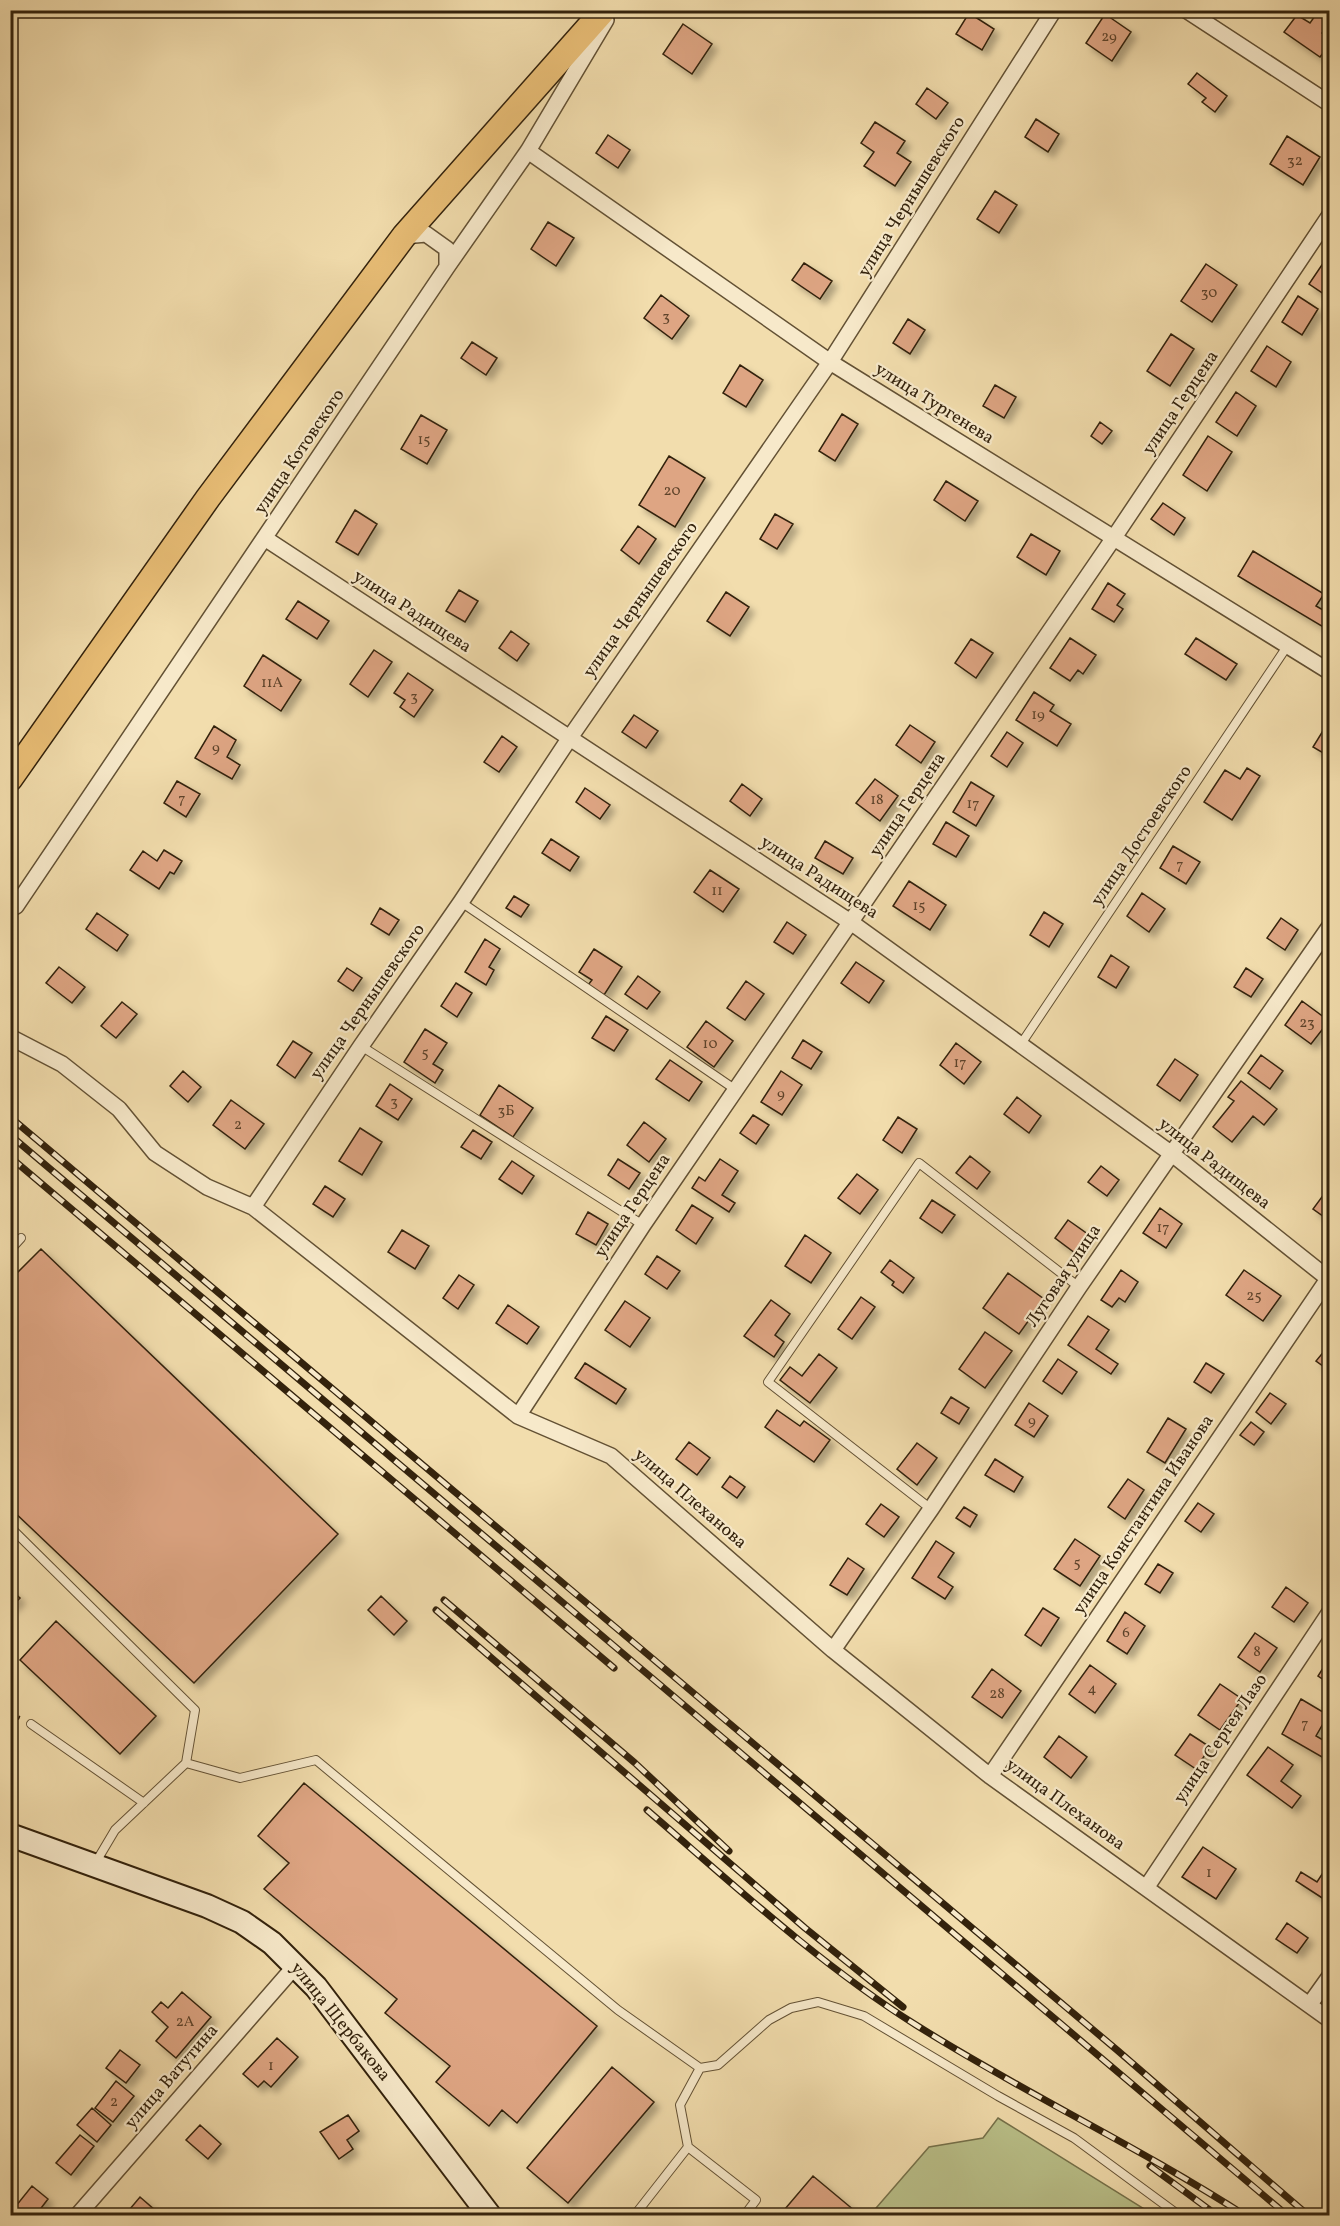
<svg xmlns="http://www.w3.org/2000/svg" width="1340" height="2226" font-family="Vollkorn,serif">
	<defs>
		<filter id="shadow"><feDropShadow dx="5.5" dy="5.5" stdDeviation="3" flood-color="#0004"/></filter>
	</defs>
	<rect width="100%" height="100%" fill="#f2ddad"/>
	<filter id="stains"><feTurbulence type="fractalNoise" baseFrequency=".00333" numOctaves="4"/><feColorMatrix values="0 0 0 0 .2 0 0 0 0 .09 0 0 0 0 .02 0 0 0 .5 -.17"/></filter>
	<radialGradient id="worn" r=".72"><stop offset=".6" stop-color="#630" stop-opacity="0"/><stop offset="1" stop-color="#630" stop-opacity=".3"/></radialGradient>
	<path fill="#bac18a" stroke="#76724b" stroke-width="1.5" d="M 998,2118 L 1146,2210 L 1152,2215 L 870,2215 L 929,2147 L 983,2138 Z"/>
	<path fill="#dea583" stroke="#33220c" stroke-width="1.5" filter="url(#shadow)" d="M 969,13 L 994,29 L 982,50 L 956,34 Z
		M 1317,13 L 1330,22 L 1322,33 L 1330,38 L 1330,44 L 1320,57 L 1284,32 L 1297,15 L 1310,23 Z
		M 1105,14 L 1131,32 L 1112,61 L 1086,43 Z
		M 683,24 L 712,44 L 692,74 L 663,54 Z
		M 1197,73 L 1227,96 L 1215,112 L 1202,102 L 1206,98 L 1188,84 Z
		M 927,88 L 948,103 L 936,119 L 916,104 Z
		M 1036,119 L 1059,134 L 1048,152 L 1025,137 Z
		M 875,122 L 905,141 L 897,153 L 911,162 L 895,186 L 864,166 L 874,152 L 861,143 Z
		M 608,135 L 630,150 L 618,168 L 596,153 Z
		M 1287,136 L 1320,157 L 1303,185 L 1270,164 Z
		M 995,191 L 1017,205 L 999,233 L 977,219 Z
		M 548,222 L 574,238 L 556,266 L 531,249 Z
		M 1330,253 L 1330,298 L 1309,284 Z
		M 804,263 L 832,281 L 820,299 L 792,280 Z
		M 1206,264 L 1237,285 L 1212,322 L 1181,301 Z
		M 661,295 L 689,316 L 672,339 L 644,318 Z
		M 1298,296 L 1318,309 L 1302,335 L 1282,322 Z
		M 908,319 L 925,330 L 910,354 L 893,343 Z
		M 1171,334 L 1194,349 L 1170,386 L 1147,371 Z
		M 472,342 L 497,358 L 486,375 L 461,358 Z
		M 1267,346 L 1291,362 L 1276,387 L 1251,371 Z
		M 740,365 L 763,380 L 746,407 L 723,393 Z
		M 995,385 L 1016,397 L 1004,418 L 983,406 Z
		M 1236,392 L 1256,406 L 1237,436 L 1216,422 Z
		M 842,414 L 858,424 L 835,461 L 819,451 Z
		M 421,415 L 447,430 L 427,464 L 401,449 Z
		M 1100,422 L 1112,431 L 1102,444 L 1091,436 Z
		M 1208,436 L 1232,452 L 1207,491 L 1183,475 Z
		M 669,456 L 705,478 L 675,527 L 639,505 Z
		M 946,481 L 978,501 L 965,521 L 934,500 Z
		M 1163,503 L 1185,518 L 1174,535 L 1151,519 Z
		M 355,510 L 377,524 L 358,555 L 336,542 Z
		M 775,514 L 793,524 L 777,549 L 760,539 Z
		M 638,526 L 656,539 L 639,564 L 621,550 Z
		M 1031,534 L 1060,551 L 1046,575 L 1017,557 Z
		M 1253,551 L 1324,594 L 1316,606 L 1330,614 L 1330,631 L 1238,576 Z
		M 1108,583 L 1125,594 L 1117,605 L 1123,609 L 1114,622 L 1092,609 Z
		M 459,590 L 478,601 L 465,622 L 446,611 Z
		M 726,592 L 749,607 L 730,636 L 707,621 Z
		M 298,601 L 329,621 L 317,639 L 286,619 Z
		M 511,631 L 529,644 L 517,661 L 499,648 Z
		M 1070,638 L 1096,655 L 1083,674 L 1078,670 L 1070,681 L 1050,668 Z
		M 1196,638 L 1237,664 L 1226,680 L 1185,654 Z
		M 971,639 L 993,653 L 976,678 L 955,663 Z
		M 374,650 L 392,662 L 368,697 L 350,684 Z
		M 263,655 L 301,680 L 281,711 L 244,686 Z
		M 408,673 L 433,690 L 414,717 L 400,707 L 405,700 L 394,693 Z
		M 1034,692 L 1054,705 L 1050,711 L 1071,724 L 1057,746 L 1016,720 Z
		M 634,715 L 658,731 L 646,748 L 622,732 Z
		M 1329,721 L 1330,722 L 1330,757 L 1313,747 Z
		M 910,725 L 935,742 L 921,763 L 896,745 Z
		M 214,726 L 236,740 L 227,757 L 240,765 L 232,779 L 195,758 Z
		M 1007,732 L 1023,743 L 1007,767 L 991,756 Z
		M 502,736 L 517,747 L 499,772 L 484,762 Z
		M 1247,768 L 1260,776 L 1232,820 L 1204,802 L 1225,770 L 1240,779 Z
		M 875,779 L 898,796 L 880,821 L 856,803 Z
		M 177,781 L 200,794 L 186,817 L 164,803 Z
		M 971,782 L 994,796 L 976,826 L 953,812 Z
		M 742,784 L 762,799 L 750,816 L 730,801 Z
		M 585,788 L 610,805 L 600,819 L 576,802 Z
		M 946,822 L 969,836 L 956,857 L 933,844 Z
		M 551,839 L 579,857 L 570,871 L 542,853 Z
		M 825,841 L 853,858 L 843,874 L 815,858 Z
		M 1173,846 L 1200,862 L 1186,884 L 1160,868 Z
		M 164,850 L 182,861 L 174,874 L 170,872 L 159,889 L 130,870 L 143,851 L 157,861 Z
		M 710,870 L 739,889 L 723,912 L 694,892 Z
		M 909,881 L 946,905 L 930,930 L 893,906 Z
		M 1142,893 L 1165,909 L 1149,932 L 1127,916 Z
		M 514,896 L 529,905 L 521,917 L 506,908 Z
		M 380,908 L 399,920 L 389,935 L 371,924 Z
		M 1044,912 L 1063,924 L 1049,947 L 1030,935 Z
		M 97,913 L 128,935 L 117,951 L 86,929 Z
		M 1281,918 L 1298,930 L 1285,950 L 1267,938 Z
		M 787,922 L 806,935 L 793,954 L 774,942 Z
		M 485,939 L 500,949 L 489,967 L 494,970 L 486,985 L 465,972 Z
		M 594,949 L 622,967 L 604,995 L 588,985 L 592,980 L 579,972 Z
		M 1111,955 L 1129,967 L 1116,988 L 1098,977 Z
		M 856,962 L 884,981 L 869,1003 L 841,983 Z
		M 59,967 L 85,987 L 72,1003 L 46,983 Z
		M 347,968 L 362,978 L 353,991 L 338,981 Z
		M 1246,968 L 1263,979 L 1251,997 L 1234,987 Z
		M 638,976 L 660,992 L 647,1009 L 625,994 Z
		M 746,981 L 764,994 L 745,1020 L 727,1008 Z
		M 456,983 L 472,993 L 457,1017 L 441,1006 Z
		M 1302,1001 L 1329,1021 L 1311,1044 L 1285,1025 Z
		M 122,1002 L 137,1014 L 116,1038 L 101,1026 Z
		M 606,1016 L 628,1030 L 614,1051 L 592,1038 Z
		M 706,1021 L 733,1041 L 714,1067 L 687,1047 Z
		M 425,1029 L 447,1043 L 433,1064 L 443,1070 L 435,1083 L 404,1062 Z
		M 803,1040 L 822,1052 L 811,1069 L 792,1058 Z
		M 293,1041 L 312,1053 L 295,1078 L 277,1065 Z
		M 956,1043 L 981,1062 L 964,1084 L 940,1065 Z
		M 1261,1055 L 1283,1071 L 1270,1089 L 1248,1073 Z
		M 1175,1059 L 1198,1075 L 1180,1101 L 1157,1085 Z
		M 670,1060 L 702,1082 L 689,1101 L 656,1079 Z
		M 183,1071 L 201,1087 L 188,1102 L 170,1086 Z
		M 781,1071 L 802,1085 L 782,1115 L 761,1102 Z
		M 1241,1081 L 1277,1109 L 1264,1125 L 1253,1116 L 1232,1142 L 1213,1127 L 1234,1101 L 1228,1097 Z
		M 390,1084 L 412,1099 L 398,1120 L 376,1106 Z
		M 499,1085 L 533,1108 L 513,1137 L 480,1115 Z
		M 1017,1097 L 1041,1116 L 1029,1133 L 1004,1114 Z
		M 231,1100 L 264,1124 L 245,1149 L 213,1125 Z
		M 753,1115 L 769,1125 L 756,1144 L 740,1133 Z
		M 898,1117 L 917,1129 L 902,1153 L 883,1140 Z
		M 644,1122 L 666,1139 L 649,1162 L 627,1145 Z
		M 360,1128 L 382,1142 L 362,1175 L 339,1161 Z
		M 473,1130 L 492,1142 L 481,1159 L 461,1147 Z
		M 970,1156 L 990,1172 L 977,1189 L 956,1173 Z
		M 618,1159 L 640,1173 L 629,1189 L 608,1175 Z
		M 720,1159 L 738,1171 L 722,1195 L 735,1203 L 729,1212 L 692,1188 L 699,1177 L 705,1181 Z
		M 512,1161 L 534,1176 L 522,1194 L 499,1179 Z
		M 1101,1166 L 1119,1180 L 1107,1196 L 1088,1182 Z
		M 857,1174 L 878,1190 L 860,1214 L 838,1198 Z
		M 325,1186 L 345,1199 L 333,1217 L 313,1204 Z
		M 1330,1186 L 1330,1221 L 1313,1209 Z
		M 932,1200 L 955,1215 L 942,1233 L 920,1218 Z
		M 692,1205 L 713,1218 L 696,1244 L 676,1230 Z
		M 1160,1208 L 1182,1224 L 1166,1248 L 1143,1233 Z
		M 588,1212 L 608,1224 L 596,1245 L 576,1234 Z
		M 1068,1220 L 1089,1235 L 1075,1253 L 1055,1238 Z
		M 402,1230 L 429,1246 L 415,1269 L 388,1252 Z
		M 805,1235 L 831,1253 L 811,1283 L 785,1266 Z
		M 41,1249 L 338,1534 L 194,1683 L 10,1508 L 10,1280 Z
		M 657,1256 L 680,1271 L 667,1289 L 645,1274 Z
		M 890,1260 L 914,1278 L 903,1293 L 892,1285 L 894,1282 L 881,1272 Z
		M 1121,1270 L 1138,1282 L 1125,1302 L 1119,1298 L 1112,1307 L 1101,1300 Z
		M 1244,1270 L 1281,1296 L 1263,1321 L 1226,1295 Z
		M 1008,1273 L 1044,1299 L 1019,1334 L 983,1308 Z
		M 459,1275 L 474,1285 L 458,1309 L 443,1298 Z
		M 861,1297 L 875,1307 L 852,1339 L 838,1329 Z
		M 771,1300 L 790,1314 L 775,1335 L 784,1342 L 774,1357 L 744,1336 Z
		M 625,1301 L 650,1318 L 630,1347 L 605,1330 Z
		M 508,1305 L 539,1327 L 527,1344 L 496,1323 Z
		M 1088,1316 L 1109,1330 L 1096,1349 L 1118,1364 L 1111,1374 L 1068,1345 Z
		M 985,1332 L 1012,1351 L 985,1388 L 959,1369 Z
		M 1330,1344 L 1330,1371 L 1316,1361 Z
		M 819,1354 L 837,1368 L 810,1403 L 780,1380 L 790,1367 L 802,1376 Z
		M 1058,1359 L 1077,1372 L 1062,1394 L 1043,1381 Z
		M 585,1363 L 626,1389 L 616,1404 L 575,1378 Z
		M 1206,1363 L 1224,1374 L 1211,1393 L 1194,1382 Z
		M 1270,1393 L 1286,1404 L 1271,1424 L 1256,1412 Z
		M 951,1397 L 969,1408 L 959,1424 L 941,1413 Z
		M 1029,1403 L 1048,1416 L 1034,1437 L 1015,1425 Z
		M 777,1410 L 800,1426 L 804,1421 L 830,1440 L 814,1462 L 765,1427 Z
		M 1168,1418 L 1186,1429 L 1165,1463 L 1147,1452 Z
		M 1251,1422 L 1264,1432 L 1254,1445 L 1240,1435 Z
		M 689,1442 L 710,1458 L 697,1475 L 676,1459 Z
		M 917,1443 L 937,1458 L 917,1485 L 897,1469 Z
		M 995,1459 L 1023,1477 L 1014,1492 L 985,1475 Z
		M 730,1476 L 745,1487 L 737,1498 L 722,1487 Z
		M 1128,1479 L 1144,1490 L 1125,1519 L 1108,1507 Z
		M 1198,1503 L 1214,1514 L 1201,1532 L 1185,1521 Z
		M 881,1504 L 899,1517 L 884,1537 L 866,1524 Z
		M 964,1507 L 977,1515 L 970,1527 L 956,1518 Z
		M 1075,1539 L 1100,1556 L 1080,1586 L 1054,1569 Z
		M 936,1541 L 954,1553 L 938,1577 L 953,1587 L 945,1599 L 912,1578 Z
		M 848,1558 L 864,1569 L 847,1595 L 830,1585 Z
		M 1158,1564 L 1173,1573 L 1160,1593 L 1145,1584 Z
		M 1286,1587 L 1308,1603 L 1294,1622 L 1272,1607 Z
		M 10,1589 L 20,1598 L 10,1608 Z
		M 381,1596 L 407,1621 L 394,1635 L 368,1610 Z
		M 1043,1608 L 1059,1618 L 1041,1646 L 1025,1635 Z
		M 1125,1612 L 1145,1626 L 1127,1654 L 1107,1641 Z
		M 56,1621 L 156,1716 L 120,1754 L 20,1660 Z
		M 1255,1633 L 1277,1648 L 1260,1672 L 1238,1657 Z
		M 1330,1657 L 1330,1684 L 1318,1676 Z
		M 1090,1665 L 1116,1684 L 1095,1713 L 1069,1694 Z
		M 992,1669 L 1021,1691 L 1002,1718 L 972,1697 Z
		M 1220,1684 L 1242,1699 L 1220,1730 L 1198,1715 Z
		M 1301,1699 L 1328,1715 L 1316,1736 L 1330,1744 L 1322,1757 L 1282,1734 Z
		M 1190,1734 L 1210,1747 L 1196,1769 L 1175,1755 Z
		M 1059,1736 L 1087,1757 L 1071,1778 L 1044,1757 Z
		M 1268,1747 L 1293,1765 L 1281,1781 L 1301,1796 L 1292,1808 L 1247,1775 Z
		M 304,1783 L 597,2026 L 517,2123 L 502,2110 L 489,2126 L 436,2082 L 450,2066 L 385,2013 L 397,1999 L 264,1889 L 289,1863 L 258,1836 Z
		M 1203,1847 L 1236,1869 L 1216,1899 L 1182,1877 Z
		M 1330,1862 L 1330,1903 L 1296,1881 L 1301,1872 L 1317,1882 Z
		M 1287,1923 L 1308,1938 L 1297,1953 L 1276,1939 Z
		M 182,1992 L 211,2017 L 176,2058 L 156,2041 L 168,2027 L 152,2012 L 161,2002 L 168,2008 Z
		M 277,2038 L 298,2057 L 271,2087 L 264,2081 L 258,2087 L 243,2074 Z
		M 120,2050 L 140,2065 L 126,2083 L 106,2068 Z
		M 612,2067 L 654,2102 L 568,2203 L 527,2168 Z
		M 116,2081 L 134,2096 L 113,2122 L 95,2108 Z
		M 92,2108 L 111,2125 L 97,2142 L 77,2125 Z
		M 348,2115 L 359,2131 L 347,2140 L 353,2149 L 339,2159 L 320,2132 Z
		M 200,2125 L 221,2144 L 208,2159 L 186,2140 Z
		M 80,2135 L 94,2146 L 71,2175 L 56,2163 Z
		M 813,2176 L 855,2211 L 851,2216 L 779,2216 Z
		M 32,2186 L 48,2199 L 35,2216 L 10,2216 L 10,2201 L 16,2206 Z
		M 140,2197 L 156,2211 L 153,2216 L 124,2216 Z"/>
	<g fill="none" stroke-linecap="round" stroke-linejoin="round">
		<g stroke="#635134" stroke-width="10">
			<path id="lane" d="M 461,902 L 736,1090
				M 1021,1044 L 1288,645
				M 361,1046 L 643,1225
				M 10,1250 L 21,1238
				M 931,1509 L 768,1382 L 919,1163 L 1079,1287
				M 10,1527 L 195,1710 L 186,1763
				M 31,1724 L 144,1803
				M 96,1862 L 115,1830 L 186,1763 L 240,1778 L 316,1760 L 618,2010 L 700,2068 L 718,2065 L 769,2020 L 791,2008 L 818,2002 L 864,2016 L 998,2096 L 1074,2138 L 1180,2216
				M 700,2068 L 680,2105 L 688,2147 L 756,2200 L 744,2216
				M 634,2216 L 688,2147"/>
		</g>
		<g stroke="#635134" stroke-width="18">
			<path id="street" d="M 1186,10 L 1330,104
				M 528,151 L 830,362 L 1330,672
				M 404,236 L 426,234 L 447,249 L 447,267
				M 266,539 L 852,923 L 1172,1154 L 1330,1280
				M 10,909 L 16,906 L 447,267 L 528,151 L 606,20
				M 10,1037 L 62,1064 L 119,1109 L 155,1153 L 207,1187 L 253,1207 L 518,1416 L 611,1456 L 833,1650 L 990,1776 L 1330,2020
				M 253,1207 L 361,1046 L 461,902 L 569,739 L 830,362 L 1054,10
				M 518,1416 L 643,1225 L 1113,539 L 1330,215
				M 833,1650 L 931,1509 L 1079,1287 L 1330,926
				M 990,1776 L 1330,1276
				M 1146,1888 L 1330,1612
				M 1310,2004 L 1330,1976
				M 77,2216 L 296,1965"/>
		</g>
		<g stroke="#33220c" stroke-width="26">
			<path id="secondary" d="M 10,1835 L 207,1906 L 242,1922 L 272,1943 L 316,1987 L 490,2216"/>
		</g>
		<g stroke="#33220c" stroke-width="27">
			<path id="primary" d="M 10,779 L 208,498 L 404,236 L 604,10"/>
		</g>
		<path stroke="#33220c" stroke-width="4" stroke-dasharray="1.5 3" stroke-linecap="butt" d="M 10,1714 L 22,1719"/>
		<use href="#lane" stroke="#f7e9ca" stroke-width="8"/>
		<use href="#street" stroke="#f7e9ca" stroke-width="15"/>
		<use href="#secondary" stroke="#f7e9ca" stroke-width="22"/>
		<use href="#primary" stroke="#e9be76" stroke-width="24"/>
		<g stroke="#33220c" stroke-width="7">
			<path id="rail" d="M 10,1117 L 1117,2050 L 1309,2216
				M 10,1135 L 1288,2216
				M 10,1157 L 614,1668
				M 444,1600 L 635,1763 L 729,1851
				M 436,1610 L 805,1928 L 903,2007
				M 647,1810 C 734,1885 819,1964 916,2025 C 1024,2093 1139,2147 1246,2216
				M 1150,2166 L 1218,2216"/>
		</g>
		<use href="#rail" stroke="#f7e9ca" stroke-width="4.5" stroke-dasharray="14" stroke-linecap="butt"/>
	</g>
	<g text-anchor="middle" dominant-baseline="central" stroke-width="4.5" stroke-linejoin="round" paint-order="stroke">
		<g font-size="15" fill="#5e432a">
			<text x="1109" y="37">29</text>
			<text x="1295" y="161">32</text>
			<text x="1209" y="293">30</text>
			<text x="666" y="317">3</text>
			<text x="424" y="440">15</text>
			<text x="672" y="491">20</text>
			<text x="272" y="683">11А</text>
			<text x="414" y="697">3</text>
			<text x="1038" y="715">19</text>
			<text x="216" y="748">9</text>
			<text x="182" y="799">7</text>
			<text x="877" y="800">18</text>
			<text x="973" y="804">17</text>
			<text x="1180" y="865">7</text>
			<text x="717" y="891">11</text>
			<text x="919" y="906">15</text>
			<text x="1307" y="1023">23</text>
			<text x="710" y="1044">10</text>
			<text x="425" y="1053">5</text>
			<text x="960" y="1063">17</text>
			<text x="781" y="1094">9</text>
			<text x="394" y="1102">3</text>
			<text x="506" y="1111">3Б</text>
			<text x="238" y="1125">2</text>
			<text x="1163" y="1228">17</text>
			<text x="1254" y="1296">25</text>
			<text x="1032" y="1421">9</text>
			<text x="1077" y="1563">5</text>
			<text x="1126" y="1633">6</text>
			<text x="1257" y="1652">8</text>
			<text x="1092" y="1689">4</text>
			<text x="997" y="1694">28</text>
			<text x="1305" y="1724">7</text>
			<text x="1209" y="1873">1</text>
			<text x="185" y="2022">2А</text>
			<text x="271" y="2066">1</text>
			<text x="114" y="2102">2</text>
		</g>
		<g font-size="18" fill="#33220c" stroke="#f7e9ca">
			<text transform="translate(912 197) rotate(-58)">улица Чернышевского</text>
			<text transform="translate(1181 403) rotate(-56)">улица Герцена</text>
			<text transform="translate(934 404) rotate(32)">улица Тургенева</text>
			<text transform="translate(300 452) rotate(-56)">улица Котовского</text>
			<text transform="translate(641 600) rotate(-55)">улица Чернышевского</text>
			<text transform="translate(412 612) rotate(33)">улица Радищева</text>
			<text transform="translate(908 805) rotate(-56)">улица Герцена</text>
			<text transform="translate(1142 836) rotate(-56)">улица Достоевского</text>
			<text transform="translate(819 878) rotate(33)">улица Радищева</text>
			<text transform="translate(368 1002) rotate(-55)">улица Чернышевского</text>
			<text transform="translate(1214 1164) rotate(38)">улица Радищева</text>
			<text transform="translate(633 1206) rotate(-56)">улица Герцена</text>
			<text transform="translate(1064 1276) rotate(-56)">Луговая улица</text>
			<text transform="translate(690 1499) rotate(41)">улица Плеханова</text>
			<text transform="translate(1144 1515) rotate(-56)">улица Константина Иванова</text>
			<text transform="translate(1221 1739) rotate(-56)">улица Сергея Лазо</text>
			<text transform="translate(1065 1805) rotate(36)">улица Плеханова</text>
			<text transform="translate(340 2022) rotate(51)">улица Щербакова</text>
			<text transform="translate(172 2077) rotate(-49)">улица Ватутина</text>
		</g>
	</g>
	<rect width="1340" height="2226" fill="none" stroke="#f2ddad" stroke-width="36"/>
	<rect x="12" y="12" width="1316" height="2202" fill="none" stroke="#33220c" stroke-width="3"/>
	<rect x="18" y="18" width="1304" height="2190" fill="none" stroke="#33220c" stroke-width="1.5"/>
	<rect width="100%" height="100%" filter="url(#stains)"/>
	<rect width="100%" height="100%" fill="url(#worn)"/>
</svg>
